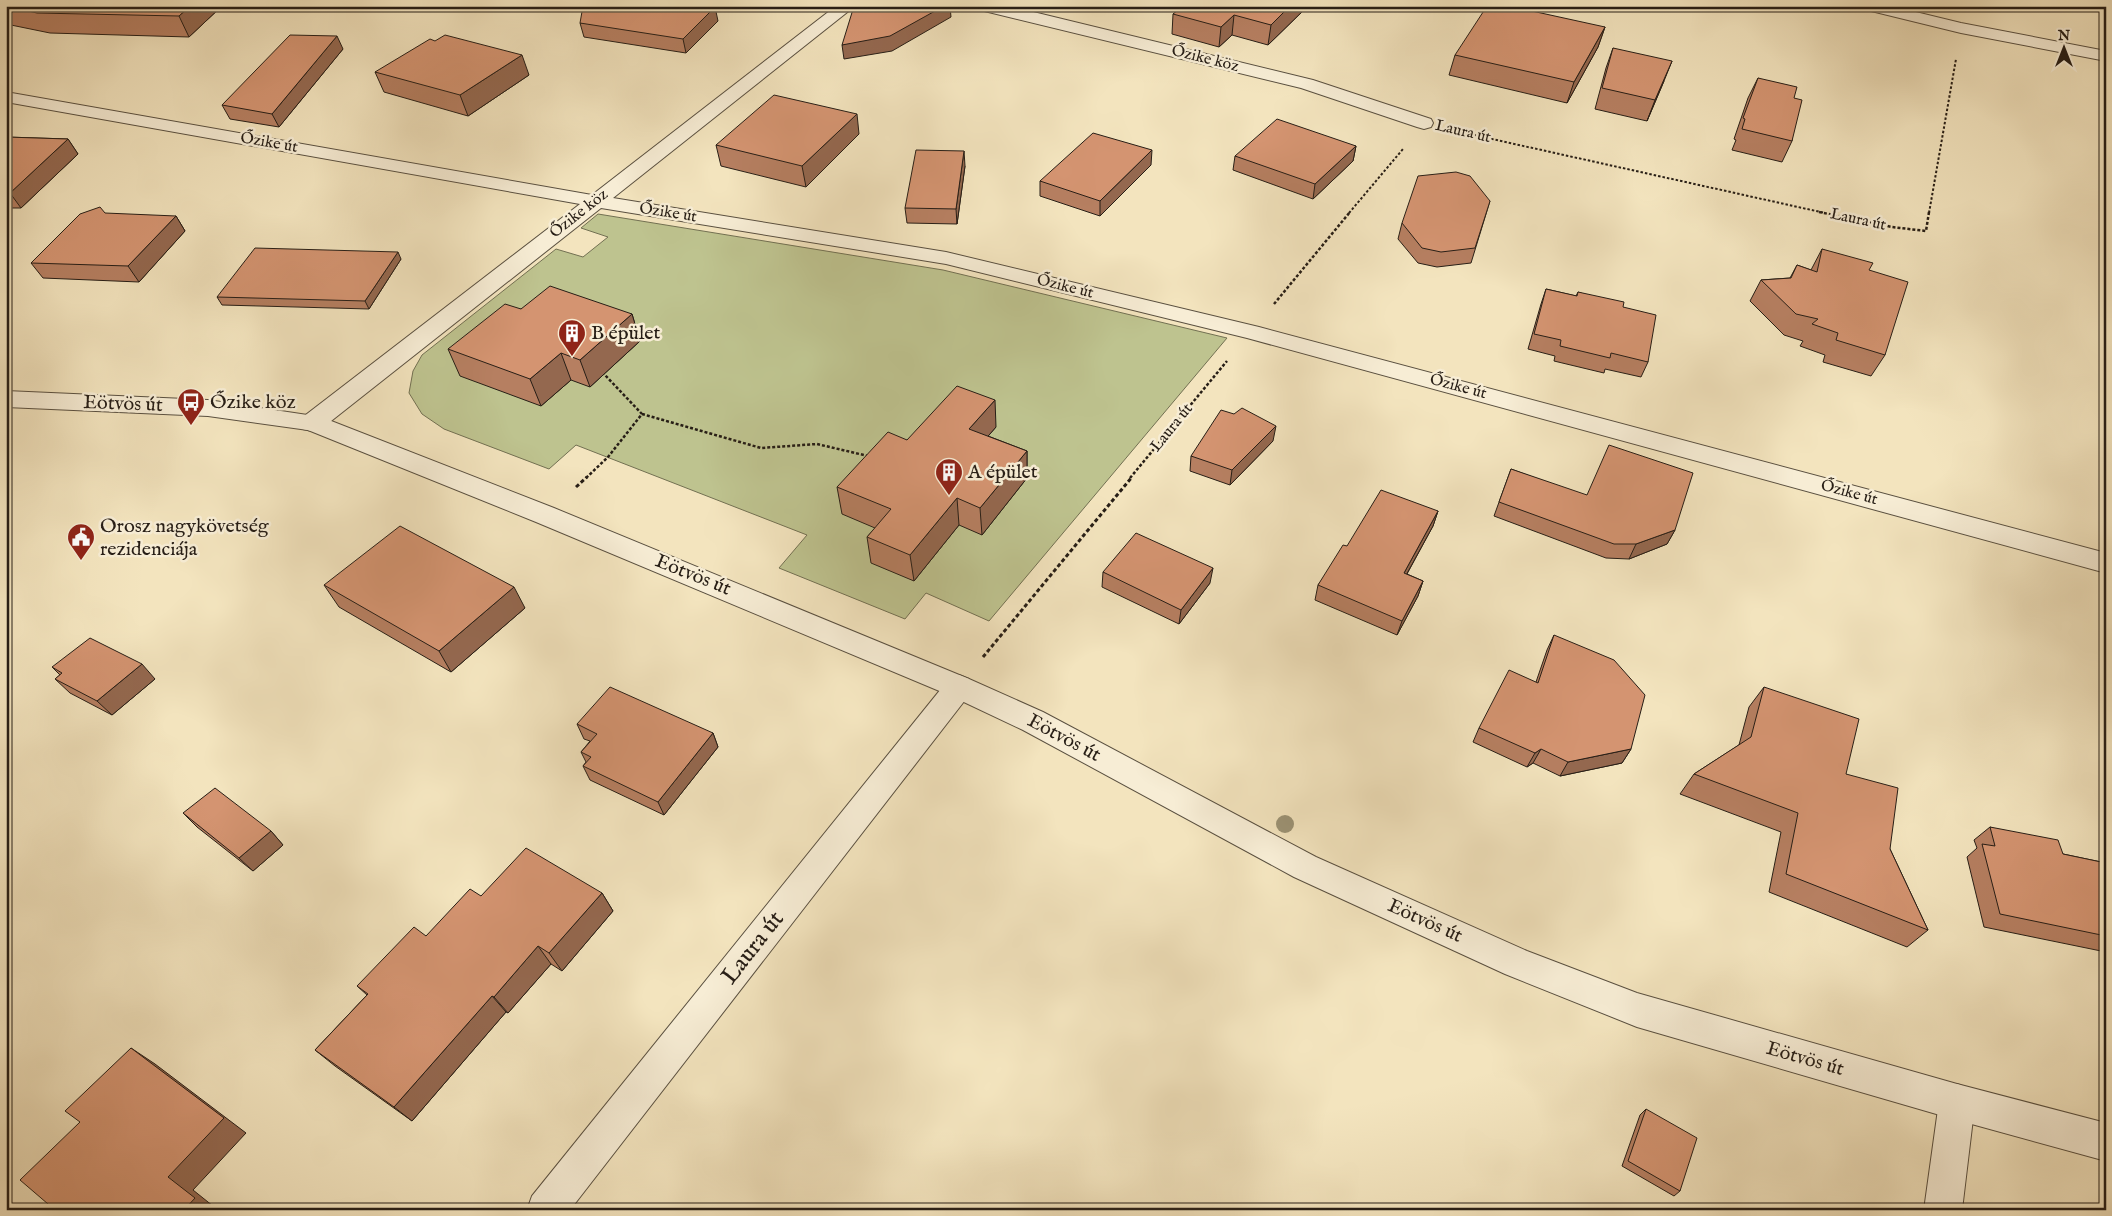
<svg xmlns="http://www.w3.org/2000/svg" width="2112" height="1216" font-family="'IM FELL English',serif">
	<rect width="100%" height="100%" fill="#f3e4be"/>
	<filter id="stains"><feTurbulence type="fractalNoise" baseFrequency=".004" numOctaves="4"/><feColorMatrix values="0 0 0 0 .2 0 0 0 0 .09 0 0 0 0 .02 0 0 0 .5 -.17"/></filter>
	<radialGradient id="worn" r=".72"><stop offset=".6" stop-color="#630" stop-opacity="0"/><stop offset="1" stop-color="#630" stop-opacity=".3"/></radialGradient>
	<path fill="#bec38f" stroke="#727052" d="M 598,214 L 943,270 L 1227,338 L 989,621 L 926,593 L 905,619 L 779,568 L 807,535 L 576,445 L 549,469 L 444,429 L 422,414 L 409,393 L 413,371 L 422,355 L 556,249 L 583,257 L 608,237 L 581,228 Z"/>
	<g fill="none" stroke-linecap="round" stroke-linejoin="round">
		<g stroke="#5a5040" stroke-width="2">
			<path id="minor" d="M 836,6 L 855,6 L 613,198 L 946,252 L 1259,327 L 2106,553 L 2106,573 L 1247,338 L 946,264 L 601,208 L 321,429 L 312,431 L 303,429 L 300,423 L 303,417 L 580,204 L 6,102 L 6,92 L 592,195 Z
				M 974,6 L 1007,6 L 1021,9 L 1313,80 L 1431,119 L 1433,123 L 1431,127 L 1424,129 L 1417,127 L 1301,88 L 976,9 Z
				M 1861,6 L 1891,6 L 1961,23 L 2106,51 L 2106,61 L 1961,33 L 1863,9 Z
				M 959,675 L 969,679 L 973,687 L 969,695 L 570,1210 L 527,1210 L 532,1196 L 949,679 Z
				M 1957,1084 L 1970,1089 L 1975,1102 L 1962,1210 L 1924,1210 L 1939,1102 L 1944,1089 Z"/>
		</g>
		<g stroke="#5a5040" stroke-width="2">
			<path id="tertiary" d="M 6,391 L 208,400 L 321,417 L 554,508 L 969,679 L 1043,712 L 1316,857 L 1527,951 L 1637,993 L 1957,1084 L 2106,1123 L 2106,1161 L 1957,1120 L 1637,1027 L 1505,974 L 1294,877 L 1023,730 L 949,695 L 536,522 L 308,430 L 208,416 L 6,407 Z"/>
		</g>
		<path stroke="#271e16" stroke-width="2" stroke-dasharray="2.5 2" stroke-linecap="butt" d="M 1456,131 L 1825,213
			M 1349,213 L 1403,149
			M 1929,213 L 1956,59"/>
		<path stroke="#271e16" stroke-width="2.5" stroke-dasharray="3 2" stroke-linecap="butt" d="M 1819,212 L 1892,227 L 1926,231 L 1929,212
			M 1274,304 L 1350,212
			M 642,414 L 761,448 L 817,444 L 868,456
			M 586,478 L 608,457 L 642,414 L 604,374
			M 1130,478 L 1227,361"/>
		<path stroke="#271e16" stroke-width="3" stroke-dasharray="4 2.5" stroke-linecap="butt" d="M 576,487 L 587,477
			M 983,657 L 1132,477"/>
		<use href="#minor" fill="#f7edd5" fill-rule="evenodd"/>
		<use href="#tertiary" fill="#f7edd5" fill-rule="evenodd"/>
	</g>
	<circle fill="#9c9375" cx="1285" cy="824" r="9"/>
	<path fill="#b67f61" stroke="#271e16" d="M 6,6 L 222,6 L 189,37 L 50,33 L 6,24 Z
		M 1177,6 L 1308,6 L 1268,45 L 1232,35 L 1219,47 L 1172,34 L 1173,14 L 1177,11 Z
		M 718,21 L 686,53 L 584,37 L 580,23 Z
		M 1605,27 L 1598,47 L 1567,103 L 1449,75 L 1455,55 Z
		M 1613,48 L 1664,81 L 1647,121 L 1595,109 L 1606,68 Z
		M 343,49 L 279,127 L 230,119 L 222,105 Z
		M 375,72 L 529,75 L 468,116 L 384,92 Z
		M 1758,78 L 1794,98 L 1792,141 L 1782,162 L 1732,150 L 1736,140 L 1734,139 L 1748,98 Z
		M 859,134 L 806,187 L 721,166 L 716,145 Z
		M 6,137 L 68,139 L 78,154 L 21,208 L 6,208 Z
		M 1356,146 L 1353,161 L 1313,199 L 1233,170 L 1235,156 Z
		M 1151,165 L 1100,216 L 1040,196 L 1040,181 Z
		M 965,166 L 957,224 L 907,223 L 905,208 Z
		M 1490,201 L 1471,263 L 1437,267 L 1418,263 L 1398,239 L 1402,223 Z
		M 176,216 L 185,231 L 139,282 L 43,278 L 31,263 Z
		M 1822,249 L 1869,270 L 1885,355 L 1871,376 L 1823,362 L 1825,355 L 1800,346 L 1803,341 L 1784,335 L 1750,301 L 1761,280 L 1790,278 L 1797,265 L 1811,270 Z
		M 401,259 L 369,309 L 222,305 L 217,297 Z
		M 1546,289 L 1576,296 L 1578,292 L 1623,307 L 1648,362 L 1641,377 L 1605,369 L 1604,373 L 1554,361 L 1555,356 L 1528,349 L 1541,304 Z
		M 521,309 L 632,314 L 640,341 L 590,387 L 571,380 L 541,406 L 460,376 L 448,349 Z
		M 996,427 L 988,436 L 1027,451 L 1027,478 L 982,535 L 959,525 L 914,581 L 871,563 L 867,537 L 875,528 L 842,514 L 837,487 L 907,440 Z
		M 1273,441 L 1230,485 L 1190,471 L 1191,456 Z
		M 1511,469 L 1675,530 L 1667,544 L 1629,559 L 1606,558 L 1494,516 Z
		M 1438,511 L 1433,526 L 1407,574 L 1423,581 L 1418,596 L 1397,635 L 1315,600 L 1318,585 L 1347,546 Z
		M 1103,572 L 1210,583 L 1179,624 L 1102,587 Z
		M 324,585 L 525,608 L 451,672 L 339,607 Z
		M 1554,635 L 1631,749 L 1622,763 L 1560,776 L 1533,763 L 1527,767 L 1473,742 L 1479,728 L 1536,682 L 1547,650 Z
		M 52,667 L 155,679 L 112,715 L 70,693 L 55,679 L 60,675 Z
		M 1764,687 L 1846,774 L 1890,849 L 1928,930 L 1907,947 L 1769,892 L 1781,832 L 1680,794 L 1694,774 L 1739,745 L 1749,707 Z
		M 577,724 L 713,733 L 718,747 L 664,815 L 590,780 L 583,766 L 586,762 L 581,752 L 590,741 L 584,739 Z
		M 183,813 L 271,831 L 283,845 L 253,871 L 197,827 Z
		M 1990,827 L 2063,854 L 2106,863 L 2106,952 L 1984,927 L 1967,857 L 1977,848 L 1974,840 Z
		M 602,893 L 613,911 L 562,971 L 551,964 L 508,1013 L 506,1012 L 412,1121 L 335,1066 L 315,1050 L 367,995 L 357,986 L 481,896 Z
		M 1646,1109 L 1680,1191 L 1674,1196 L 1622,1166 L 1640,1115 Z"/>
	<path fill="#94684f" stroke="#271e16" d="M 190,6 L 222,6 L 189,37 L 179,16 Z
		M 944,6 L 950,6 L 951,17 L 892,51 L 844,59 L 842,45 Z
		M 1290,6 L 1308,6 L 1268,45 L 1271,25 Z
		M 715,7 L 718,21 L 686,53 L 683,39 Z
		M 1234,15 L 1232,35 L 1219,47 L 1221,27 Z
		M 1605,27 L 1598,47 L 1567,103 L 1574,82 Z
		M 337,36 L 343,49 L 279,127 L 272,114 Z
		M 522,55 L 529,75 L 468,116 L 460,95 Z
		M 1672,61 L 1664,81 L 1647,121 L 1655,100 Z
		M 857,114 L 859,134 L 806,187 L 802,166 Z
		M 68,139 L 78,154 L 21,208 L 10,193 Z
		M 1356,146 L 1353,161 L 1313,199 L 1315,184 Z
		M 1152,150 L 1151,165 L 1100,216 L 1100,201 Z
		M 964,151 L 965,166 L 957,224 L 956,209 Z
		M 176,216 L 185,231 L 139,282 L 128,266 Z
		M 398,252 L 401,259 L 369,309 L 365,301 Z
		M 632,314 L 640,341 L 590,387 L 580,360 Z
		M 561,353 L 571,380 L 541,406 L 530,379 Z
		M 995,400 L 996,427 L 971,456 L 969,429 Z
		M 1276,426 L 1273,441 L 1230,485 L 1232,470 Z
		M 1027,451 L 1027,478 L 982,535 L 980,508 Z
		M 957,498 L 959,525 L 914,581 L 910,555 Z
		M 1438,511 L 1433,526 L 1399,588 L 1404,573 Z
		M 1675,530 L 1667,544 L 1629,559 L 1636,544 Z
		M 1213,568 L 1210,583 L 1179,624 L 1181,610 Z
		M 1423,581 L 1418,596 L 1397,635 L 1402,621 Z
		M 514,587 L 525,608 L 451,672 L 439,651 Z
		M 142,664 L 155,679 L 112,715 L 97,701 Z
		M 713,733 L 718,747 L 664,815 L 658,802 Z
		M 1541,749 L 1533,763 L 1527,767 L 1535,753 Z
		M 1631,749 L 1622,763 L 1560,776 L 1568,762 Z
		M 271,831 L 283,845 L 253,871 L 239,858 Z
		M 602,893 L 613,911 L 562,971 L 549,953 Z
		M 538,946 L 551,964 L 508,1013 L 494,997 Z
		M 492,996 L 506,1012 L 412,1121 L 394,1107 Z
		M 131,1048 L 155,1064 L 246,1133 L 193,1190 L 218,1210 L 184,1210 L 168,1177 Z"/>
	<path fill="#d49471" stroke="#271e16" d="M 6,6 L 190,6 L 179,16 L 37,13 Z
		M 583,6 L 712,6 L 715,7 L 683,39 L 580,23 Z
		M 854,6 L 944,6 L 890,36 L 842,45 Z
		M 1183,6 L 1290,6 L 1271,25 L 1234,15 L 1221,27 L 1173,14 Z
		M 1487,6 L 1509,6 L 1605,27 L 1574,82 L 1455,55 Z
		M 290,35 L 337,36 L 272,114 L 222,105 Z
		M 445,35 L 522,55 L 460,95 L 375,72 L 430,39 L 435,41 Z
		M 1613,48 L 1672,61 L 1655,100 L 1602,88 Z
		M 1758,78 L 1797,87 L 1794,98 L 1802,100 L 1792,141 L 1742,129 L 1745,119 L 1743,118 Z
		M 774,95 L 857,114 L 802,166 L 716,145 Z
		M 1277,119 L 1356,146 L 1315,184 L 1235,156 Z
		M 1093,133 L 1152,150 L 1100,201 L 1040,181 Z
		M 6,137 L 68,139 L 10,193 L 6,193 Z
		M 916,150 L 964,151 L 956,209 L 905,208 Z
		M 1456,172 L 1470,176 L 1490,201 L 1475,248 L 1441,252 L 1422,248 L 1402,223 L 1418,176 Z
		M 100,207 L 105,213 L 176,216 L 128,266 L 31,263 L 80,214 Z
		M 255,248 L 398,252 L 365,301 L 217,297 Z
		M 1822,249 L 1873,263 L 1869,270 L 1908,282 L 1885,355 L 1836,340 L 1838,333 L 1812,324 L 1818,319 L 1796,314 L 1761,280 L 1791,278 L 1797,265 L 1817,272 Z
		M 550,286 L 632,314 L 580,360 L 561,353 L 530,379 L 448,349 L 505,304 L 521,309 Z
		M 1546,289 L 1577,296 L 1578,292 L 1624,302 L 1623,307 L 1656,315 L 1648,362 L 1611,353 L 1610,358 L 1560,346 L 1561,340 L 1534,334 Z
		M 957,386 L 995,400 L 969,429 L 1027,451 L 980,508 L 957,498 L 910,555 L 867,537 L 891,509 L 837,487 L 888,432 L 907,440 Z
		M 1242,408 L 1276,426 L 1232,470 L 1191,456 L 1221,410 L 1234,414 Z
		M 1609,445 L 1693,473 L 1675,530 L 1636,544 L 1614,544 L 1499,502 L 1511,469 L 1587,495 Z
		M 1381,490 L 1438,511 L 1404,573 L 1423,581 L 1402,621 L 1318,585 L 1343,545 L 1347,546 Z
		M 400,526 L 514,587 L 439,651 L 324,585 Z
		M 1136,533 L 1213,568 L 1181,610 L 1103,572 Z
		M 1554,635 L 1614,660 L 1645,695 L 1631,749 L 1568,762 L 1541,749 L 1535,753 L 1479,728 L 1509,670 L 1538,683 Z
		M 90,638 L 142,664 L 97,701 L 55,679 L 62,673 L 52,667 Z
		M 610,687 L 713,733 L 658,802 L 583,766 L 591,757 L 581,752 L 597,734 L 577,724 Z
		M 1764,687 L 1859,719 L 1846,774 L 1898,788 L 1890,849 L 1928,930 L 1786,874 L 1798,813 L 1694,774 L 1751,737 Z
		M 215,788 L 271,831 L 239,858 L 183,813 Z
		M 1990,827 L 2058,840 L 2063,854 L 2106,863 L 2106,936 L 2000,914 L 1982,844 L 1995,846 Z
		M 526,848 L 602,893 L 549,953 L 538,946 L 494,997 L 492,996 L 394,1107 L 315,1050 L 368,994 L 357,986 L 414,927 L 426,936 L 470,889 L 481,896 Z
		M 131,1048 L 224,1118 L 168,1177 L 195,1198 L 184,1210 L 43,1210 L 48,1204 L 20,1180 L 80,1122 L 65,1111 Z
		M 1646,1109 L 1697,1138 L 1680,1191 L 1628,1161 Z"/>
	<defs>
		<g id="building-pin" transform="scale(1.4375)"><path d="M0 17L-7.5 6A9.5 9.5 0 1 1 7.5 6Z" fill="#8f2418" stroke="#f7edd5"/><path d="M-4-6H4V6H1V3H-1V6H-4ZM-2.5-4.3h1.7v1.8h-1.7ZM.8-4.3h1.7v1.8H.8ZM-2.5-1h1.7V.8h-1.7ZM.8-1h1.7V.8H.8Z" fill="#fff"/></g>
		<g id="bus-pin" transform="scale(1.4375)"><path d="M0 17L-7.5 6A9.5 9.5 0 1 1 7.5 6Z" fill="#8f2418" stroke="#f7edd5"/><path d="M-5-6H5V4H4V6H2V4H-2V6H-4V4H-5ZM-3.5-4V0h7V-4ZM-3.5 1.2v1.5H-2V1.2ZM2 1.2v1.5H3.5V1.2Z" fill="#fff"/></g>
		<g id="civic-pin" transform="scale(1.4375)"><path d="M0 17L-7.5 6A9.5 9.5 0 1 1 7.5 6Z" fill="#8f2418" stroke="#f7edd5"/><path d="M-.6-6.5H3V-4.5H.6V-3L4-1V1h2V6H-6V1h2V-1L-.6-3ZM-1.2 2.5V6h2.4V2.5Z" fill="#fff"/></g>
	</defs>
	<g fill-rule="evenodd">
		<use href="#building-pin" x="572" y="333"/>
		<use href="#bus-pin" x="191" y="402"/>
		<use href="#building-pin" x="949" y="472"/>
		<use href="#civic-pin" x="81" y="537"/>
	</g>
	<g text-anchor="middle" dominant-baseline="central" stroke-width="5" stroke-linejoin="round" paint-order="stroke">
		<g font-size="16" fill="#271e16" stroke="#f7edd5">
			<text transform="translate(1205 59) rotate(14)">Őzike köz</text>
			<text transform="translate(1463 132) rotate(13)">Laura út</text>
			<text transform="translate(269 143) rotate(10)">Őzike út</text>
			<text transform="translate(668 213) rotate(9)">Őzike út</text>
			<text transform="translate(579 214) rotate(-38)">Őzike köz</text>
			<text transform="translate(1858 220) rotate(12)">Laura út</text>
			<text transform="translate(1065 287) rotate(14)">Őzike út</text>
			<text transform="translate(1458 387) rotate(15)">Őzike út</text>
			<text transform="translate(1172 428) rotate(-51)">Laura út</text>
			<text transform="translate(1849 493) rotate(15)">Őzike út</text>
		</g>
		<g font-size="20" fill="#271e16" stroke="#f7edd5" text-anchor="start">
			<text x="591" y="333">B épület</text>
			<text x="210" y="402">Őzike köz</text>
			<text x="968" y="472">A épület</text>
			<text x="100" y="526">Orosz nagykövetség<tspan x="100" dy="23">rezidenciája</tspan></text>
		</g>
		<g font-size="20" fill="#271e16" stroke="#f7edd5">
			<text transform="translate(123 404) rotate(2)">Eötvös út</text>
			<text transform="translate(693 575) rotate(22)">Eötvös út</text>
			<text transform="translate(1064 738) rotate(28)">Eötvös út</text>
			<text transform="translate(1425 921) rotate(24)">Eötvös út</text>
			<text transform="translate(1805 1059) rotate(16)">Eötvös út</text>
		</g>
		<g font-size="24" fill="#271e16" stroke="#f7edd5">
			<text transform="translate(753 948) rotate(-52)">Laura út</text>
		</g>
	</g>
	<rect width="2112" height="1216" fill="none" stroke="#f3e4be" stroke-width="25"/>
	<rect x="8" y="8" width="2097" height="1201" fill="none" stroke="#271e16" stroke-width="2.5"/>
	<rect x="12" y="12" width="2087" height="1191" fill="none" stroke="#271e16"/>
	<g transform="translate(2064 48)" stroke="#f7edd5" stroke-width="4" paint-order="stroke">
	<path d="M0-4L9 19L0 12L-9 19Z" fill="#271e16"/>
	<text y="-8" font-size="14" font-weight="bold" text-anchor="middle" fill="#271e16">N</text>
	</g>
	<rect width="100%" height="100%" filter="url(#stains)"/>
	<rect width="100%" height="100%" fill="url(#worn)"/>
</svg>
